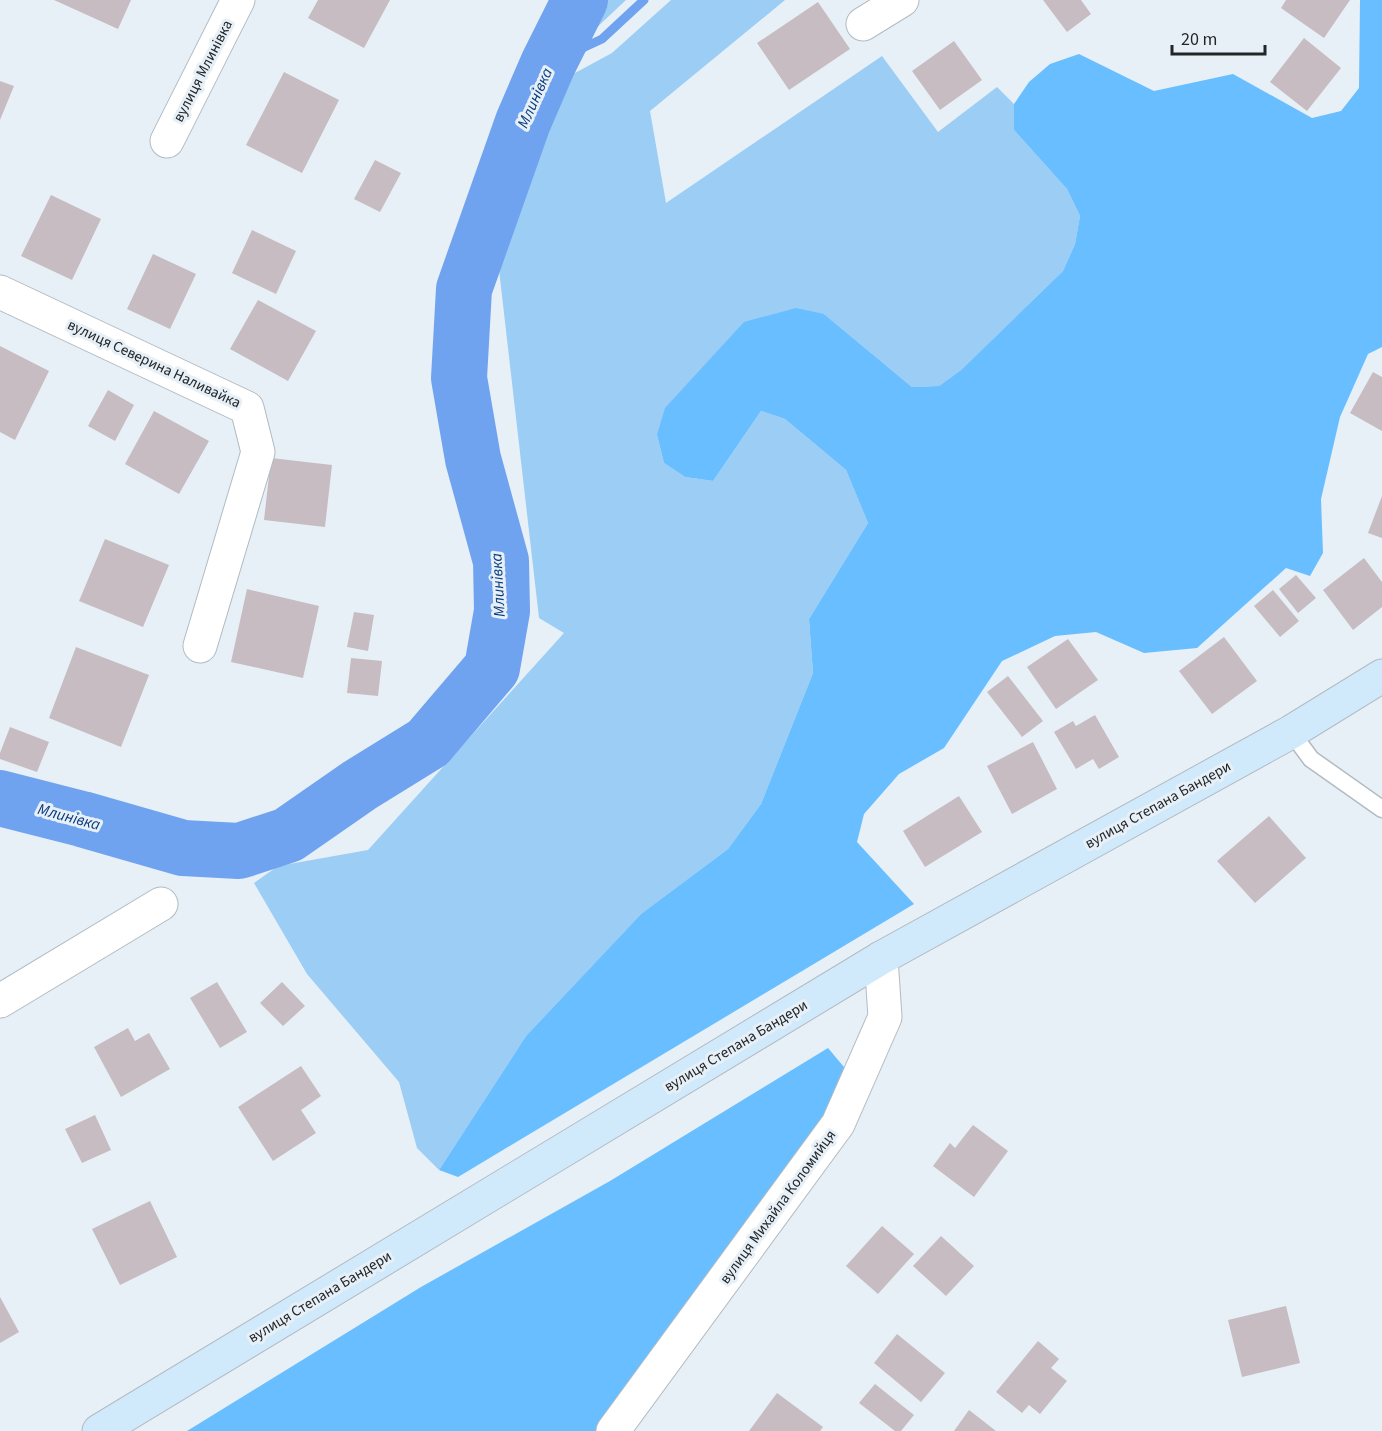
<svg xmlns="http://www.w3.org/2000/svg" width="1382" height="1431" font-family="'Source Sans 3',sans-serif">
	<rect width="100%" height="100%" fill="#e7f0f7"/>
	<path fill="#9bcdf5" d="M 597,0 L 626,0 L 593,31 L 582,33 Z
		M 671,0 L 785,0 L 650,111 L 666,203 L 882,56 L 938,132 L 997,87 L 1014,104 L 1014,130 L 1067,189 L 1080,216 L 1075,244 L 1063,271 L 961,370 L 939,386 L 912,387 L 824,314 L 657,435 L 664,463 L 685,477 L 713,481 L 761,411 L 785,419 L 846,470 L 868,523 L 809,619 L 813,673 L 761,804 L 728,849 L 641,914 L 526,1036 L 439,1170 L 417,1148 L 399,1082 L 307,974 L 254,883 L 278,866 L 368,850 L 564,633 L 539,618 L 498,261 L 562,80 L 612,53 Z"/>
	<path fill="#68befe" d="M 1360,0 L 1382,0 L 1382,347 L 1368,354 L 1340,417 L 1321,499 L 1323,553 L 1310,576 L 1286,568 L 1197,648 L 1144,653 L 1096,632 L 1055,636 L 1002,661 L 944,748 L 899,774 L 864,814 L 857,842 L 914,904 L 458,1177 L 439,1170 L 526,1036 L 641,914 L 728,849 L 761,804 L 813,673 L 809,619 L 868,523 L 846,470 L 785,419 L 761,411 L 713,481 L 685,477 L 664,463 L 657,435 L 665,408 L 744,322 L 796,308 L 824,314 L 912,387 L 939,386 L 961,370 L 1063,271 L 1075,244 L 1080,216 L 1067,189 L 1014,130 L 1014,104 L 1029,82 L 1050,64 L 1079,54 L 1154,91 L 1233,74 L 1312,118 L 1341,111 L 1359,88 Z
		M 828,1048 L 854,1079 L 604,1431 L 187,1431 L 421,1287 L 610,1181 Z"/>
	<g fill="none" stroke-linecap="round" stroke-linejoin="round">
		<path stroke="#70a3ef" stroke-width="9" d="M 548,64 L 602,39 L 644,0"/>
		<path stroke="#70a3ef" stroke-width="56" d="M 0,798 L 82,819 L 183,848 L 239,851 L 288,835 L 360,785 L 428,743 L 492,668 L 502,611 L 501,561 L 473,459 L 459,378 L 464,289 L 523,122 L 548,64 L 580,0"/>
	</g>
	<path fill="#c6bcc2" d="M 54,0 L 131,0 L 118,29 Z
		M 318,0 L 390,0 L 364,48 L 308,18 Z
		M 1043,0 L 1081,0 L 1091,14 L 1067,32 Z
		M 1286,0 L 1350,0 L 1324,38 L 1281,8 Z
		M 818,2 L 850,49 L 789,90 L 757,43 Z
		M 1304,38 L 1341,68 L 1307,111 L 1270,82 Z
		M 954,41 L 982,80 L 940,110 L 912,71 Z
		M 284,72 L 339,100 L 302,173 L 246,145 Z
		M 0,81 L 14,86 L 0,120 Z
		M 375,160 L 401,173 L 380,212 L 354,199 Z
		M 51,195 L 101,219 L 72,280 L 21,256 Z
		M 252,230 L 296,251 L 276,294 L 232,273 Z
		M 153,254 L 196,274 L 170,329 L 127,309 Z
		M 258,300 L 316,331 L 288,381 L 230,349 Z
		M 0,346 L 49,371 L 15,440 L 0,432 Z
		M 1373,372 L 1382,377 L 1382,431 L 1350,413 Z
		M 108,390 L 134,405 L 115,441 L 88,426 Z
		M 154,411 L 209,441 L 179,494 L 125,464 Z
		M 271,458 L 332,465 L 325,527 L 264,520 Z
		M 1382,496 L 1382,538 L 1368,533 Z
		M 105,539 L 169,565 L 143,627 L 79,601 Z
		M 1364,558 L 1382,582 L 1382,607 L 1353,630 L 1323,590 Z
		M 1296,575 L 1316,598 L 1298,613 L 1279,589 Z
		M 247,589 L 319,606 L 303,678 L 231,662 Z
		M 1273,590 L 1299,621 L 1280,637 L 1254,606 Z
		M 354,612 L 374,615 L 368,651 L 347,647 Z
		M 1224,637 L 1257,681 L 1212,714 L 1179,671 Z
		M 1068,639 L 1098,680 L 1056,709 L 1027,667 Z
		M 76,647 L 149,675 L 121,747 L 49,718 Z
		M 351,658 L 382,661 L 378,696 L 347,693 Z
		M 1008,676 L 1043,721 L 1022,737 L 987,692 Z
		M 1095,715 L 1119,757 L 1099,769 L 1093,759 L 1076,769 L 1054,732 L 1073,721 L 1076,726 Z
		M 10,727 L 49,742 L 37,772 L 0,759 L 0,753 Z
		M 1033,742 L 1057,789 L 1012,814 L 987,766 Z
		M 959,796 L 982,832 L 925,867 L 903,831 Z
		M 1269,816 L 1306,858 L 1255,903 L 1217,861 Z
		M 217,982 L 247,1032 L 220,1048 L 190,998 Z
		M 282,982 L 305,1006 L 283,1026 L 260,1003 Z
		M 128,1028 L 135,1041 L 149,1033 L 170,1069 L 121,1097 L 94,1047 Z
		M 301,1066 L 321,1096 L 301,1110 L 316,1133 L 273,1161 L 238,1107 Z
		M 95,1115 L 111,1150 L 82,1163 L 65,1129 Z
		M 973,1125 L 1008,1151 L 974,1197 L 933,1166 L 950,1143 L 955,1148 Z
		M 150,1201 L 177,1257 L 120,1285 L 92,1229 Z
		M 882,1226 L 914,1254 L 878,1294 L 846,1266 Z
		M 941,1236 L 974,1266 L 946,1296 L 913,1266 Z
		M 0,1297 L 19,1332 L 0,1343 Z
		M 1286,1306 L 1300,1363 L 1242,1377 L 1228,1320 Z
		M 897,1334 L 945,1373 L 921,1402 L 874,1363 Z
		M 1038,1341 L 1059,1359 L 1051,1368 L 1067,1381 L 1040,1414 L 1029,1405 L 1022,1413 L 996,1392 Z
		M 875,1384 L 914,1415 L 901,1431 L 895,1431 L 859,1403 Z
		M 777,1393 L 823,1427 L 820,1431 L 749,1431 Z
		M 969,1410 L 996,1431 L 954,1431 Z"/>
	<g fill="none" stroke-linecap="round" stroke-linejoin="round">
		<g stroke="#b2bbc2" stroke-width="19">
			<path id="service" d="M 1291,732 L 1311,759 L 1382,809"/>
		</g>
		<g stroke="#b2bbc2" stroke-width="35">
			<path id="minor" d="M 863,24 L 902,0
				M 167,141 L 238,0
				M 0,292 L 247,408 L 258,452 L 200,646
				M 0,1001 L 161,904
				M 613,1431 L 838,1124 L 885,1017 L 881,958"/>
		</g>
		<g stroke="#b2bbc2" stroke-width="35">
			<path id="secondary" d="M 99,1431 L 881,958 L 1291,732 L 1382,676"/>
		</g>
		<use href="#service" stroke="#fff" stroke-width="16"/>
		<use href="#minor" stroke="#fff" stroke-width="33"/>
		<use href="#secondary" stroke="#d0e9fb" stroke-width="33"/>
	</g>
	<g text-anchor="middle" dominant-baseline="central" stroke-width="6" stroke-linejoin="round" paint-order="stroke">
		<g font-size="15" fill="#232629" stroke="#e7f0f7">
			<text transform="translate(203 71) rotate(-63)">вулиця Млинівка</text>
			<text transform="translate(154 364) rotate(25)">вулиця Северина Наливайка</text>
			<text transform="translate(1158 805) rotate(-29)">вулиця Степана Бандери</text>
			<text transform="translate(736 1046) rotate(-31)">вулиця Степана Бандери</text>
			<text transform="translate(778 1207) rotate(-54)">вулиця Михайла Коломийця</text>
			<text transform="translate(320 1297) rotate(-31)">вулиця Степана Бандери</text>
		</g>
		<g font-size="16" font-style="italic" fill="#0a3b7d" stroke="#e7f0f7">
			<text transform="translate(535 98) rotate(-66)">Млинівка</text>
			<text transform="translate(498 585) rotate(-93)">Млинівка</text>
			<text transform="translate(69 817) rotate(15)">Млинівка</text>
		</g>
	</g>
	<path d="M1172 45v9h93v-9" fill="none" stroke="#232629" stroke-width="3"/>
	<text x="1181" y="45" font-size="18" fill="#232629" stroke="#e7f0f7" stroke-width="4.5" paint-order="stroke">20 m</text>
</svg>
